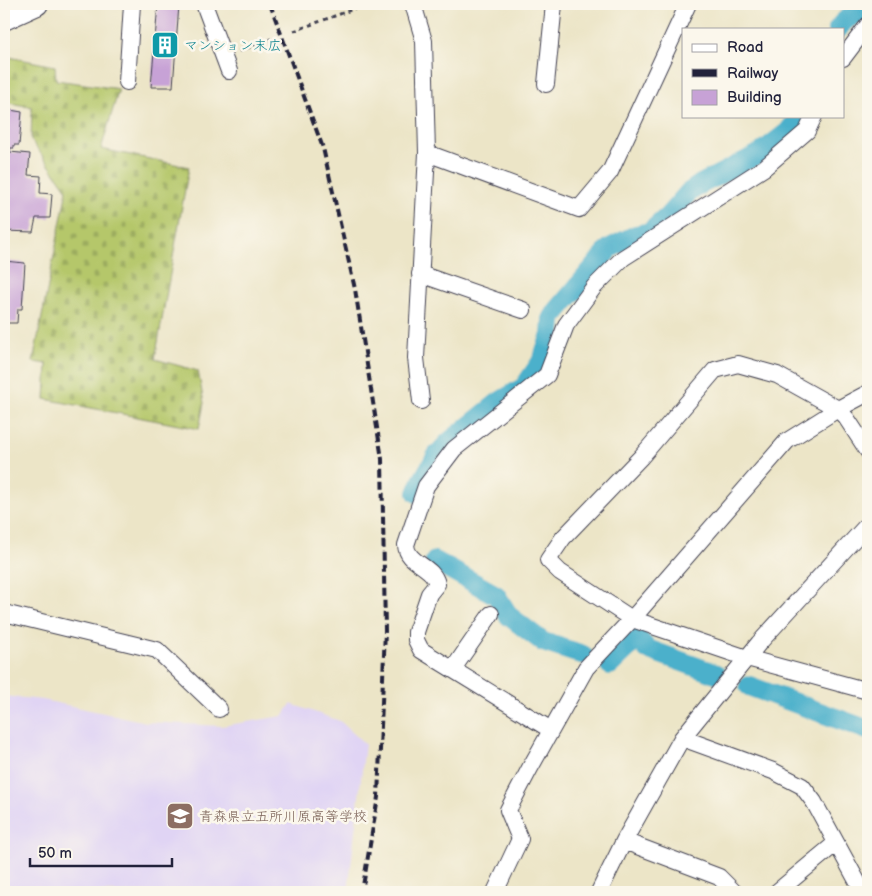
<svg xmlns="http://www.w3.org/2000/svg" width="872" height="896" font-family="'Balsamiq Sans','Klee One',sans-serif">
	<defs>
		<pattern id="cemetery-stones" width="16" height="16" patternUnits="userSpaceOnUse" patternTransform="scale(1.25)"><rect width="16" height="16" fill="#b5c76b"/><path d="M2 7V4a2 2 0 0 1 4 0v3zM10 15v-3a2 2 0 0 1 4 0v3z" fill="#9bab5e"/></pattern>
	</defs>
	<rect width="100%" height="100%" fill="#fbf7ec"/>
	<filter id="ink" filterUnits="userSpaceOnUse"><feTurbulence type="fractalNoise" baseFrequency=".02" numOctaves="2"/><feDisplacementMap in="SourceGraphic" scale="10" xChannelSelector="R" yChannelSelector="G"/><feConvolveMatrix kernelMatrix="1 2 1 2 8 2 1 2 1" color-interpolation-filters="sRGB"/></filter>
	<filter id="wash" filterUnits="userSpaceOnUse"><feTurbulence type="fractalNoise" baseFrequency=".0096" numOctaves="4" result="noise"/><feDisplacementMap in="SourceGraphic" scale="20" xChannelSelector="R" yChannelSelector="G"/><feGaussianBlur stdDeviation="1.12" result="paint"/><feColorMatrix in="noise" values="0 0 0 0 0 0 0 0 0 0 0 0 0 0 0 0 0 1.4 0 .05"/><feComposite in="paint" operator="in"/></filter>
	<g filter="url(#wash)">
		<rect width="100%" height="100%" fill="#ece5c7"/>
		<path fill="#e0d4f4" d="M 4,696 L 43,700 L 146,722 L 222,726 L 283,716 L 291,704 L 340,721 L 365,744 L 348,892 L 4,892 Z"/>
		<path fill="url(#cemetery-stones)" stroke="#6c7453" d="M 4,56 L 55,66 L 56,80 L 119,89 L 101,149 L 189,167 L 155,359 L 198,371 L 204,403 L 199,429 L 45,399 L 47,364 L 33,362 L 67,190 L 31,140 L 32,107 L 4,102 Z"/>
		<g fill="none" stroke-linecap="round" stroke-linejoin="round">
			<path stroke="#4cb0cb" stroke-width="20" d="M 838,29 C 847,14 858,17 868,6
				M 417,493 L 422,481 L 437,455 L 449,442 L 499,402 L 524,387 L 541,362 L 551,335 L 552,319 L 557,311 L 610,248 L 636,235 L 650,232 L 667,217 L 688,193 L 701,184 L 761,153 L 788,132 L 800,116
				M 435,561 L 496,595 L 509,616 L 543,642 L 583,655
				M 610,665 L 638,638 L 647,649 L 716,674
				M 749,686 L 868,730"/>
		</g>
		<g id="blocks">
			<path fill="#c7a2d6" d="M 158,4 L 179,4 L 173,87 L 151,87 Z
				M 4,109 L 22,112 L 19,145 L 14,145 L 14,148 L 10,148 L 10,152 L 30,154 L 28,175 L 41,176 L 40,193 L 52,194 L 50,218 L 36,218 L 33,232 L 4,231 Z
				M 4,261 L 25,263 L 22,309 L 18,309 L 17,323 L 4,323 L 5,301 L 4,301 Z"/>
		</g>
	</g>
	<g filter="url(#ink)">
		<use href="#blocks" fill-opacity="0" stroke="#403f50" stroke-width="1"/>
		<g fill="none" stroke-linecap="round" stroke-linejoin="round">
			<g stroke="#403f50" stroke-width="18">
				<path id="minor" d="M 204,4 L 229,71
					M 413,4 L 424,41 L 427,153 L 416,358 L 421,401
					M 843,58 L 868,25
					M 127,82 L 132,4
					M 546,84 L 554,4
					M 427,153 L 579,209 L 610,172 L 688,4
					M 420,274 L 523,310
					M 868,451 L 847,419 L 838,409 L 777,375 L 738,364 L 715,370 L 641,457 L 563,538 L 548,560 L 560,572 L 632,619 L 747,658 L 868,691
					M 4,613 L 157,650 L 219,709
					M 453,669 L 491,614
					M 551,730 L 421,650 L 416,640 L 416,632 L 429,594 L 437,584 C 433,565 407,564 406,545 L 426,486 L 454,449 L 547,375 L 566,325 L 594,287 L 623,258 L 764,168 L 807,131 L 814,116
					M 682,738 L 773,771 L 802,786 L 814,802 L 863,892
					M 624,841 L 719,877 L 734,892
					M 495,892 L 520,839 L 508,810 L 530,768 L 586,668 L 632,619 L 787,441 L 838,409 L 868,393
					M 599,892 L 624,841 L 682,738 L 759,643 L 868,524
					M 777,892 L 836,843"/>
			</g>
			<g stroke="#403f50" stroke-width="24">
				<path id="secondary" d="M 4,19 L 37,4"/>
			</g>
			<path stroke="#403f50" stroke-width="3" stroke-dasharray="4 4" stroke-linecap="butt" d="M 294,31 L 367,4
				M 239,51 L 271,39"/>
			<use href="#minor" stroke="#fff" stroke-width="16"/>
			<use href="#secondary" stroke="#fff" stroke-width="22"/>
			<path stroke="#22223b" stroke-width="4" stroke-dasharray="8 4" stroke-linecap="butt" d="M 270,4 L 323,148 L 355,289 L 382,459 L 385,631 L 378,797 L 362,892"/>
		</g>
	</g>
	<defs>
		<g id="building-square" transform="scale(1.4375)"><rect x="-9" y="-9" width="18" height="18" rx="4" fill="#0f9aa8" stroke="#fbf7ec"/><path d="M-4-6H4V6H1V3H-1V6H-4ZM-2.5-4.3h1.7v1.8h-1.7ZM.8-4.3h1.7v1.8H.8ZM-2.5-1h1.7V.8h-1.7ZM.8-1h1.7V.8H.8Z" fill="#fff"/></g>
		<g id="school-square" transform="scale(1.4375)"><rect x="-9" y="-9" width="18" height="18" rx="4" fill="#8d6e63" stroke="#fbf7ec"/><path d="M0-5L7-2L0 1L-7-2ZM-4 1L0 2.5L4 1V4Q0 6-4 4Z" fill="#fff"/></g>
	</defs>
	<g fill-rule="evenodd">
		<use href="#building-square" x="165" y="45"/>
		<use href="#school-square" x="180" y="816"/>
	</g>
	<g text-anchor="middle" dominant-baseline="central" stroke-width="5" stroke-linejoin="round" paint-order="stroke">
		<g font-size="14" fill="#0d838f" stroke="#fbf7ec" text-anchor="start">
			<text x="184" y="45">マンション末広</text>
		</g>
		<g font-size="14" fill="#785e54" stroke="#fbf7ec" text-anchor="start">
			<text x="199" y="816">青森県立五所川原高等学校</text>
		</g>
	</g>
	<rect width="872" height="896" fill="none" stroke="#fbf7ec" stroke-width="20"/>
	<rect x="682" y="28" width="162" height="90" fill="#fbf7ec" stroke="#a4a2a5"/>
	<rect x="692" y="44" width="25" height="8" fill="#ffffff" stroke="#a4a2a5"/>
	<text x="727" y="52" font-size="15" fill="#22223b">Road</text>
	<rect x="692" y="69" width="25" height="8" fill="#22223b" stroke="#a4a2a5"/>
	<text x="727" y="78" font-size="15" fill="#22223b">Railway</text>
	<rect x="692" y="90" width="25" height="15" fill="#c7a2d6" stroke="#a4a2a5"/>
	<text x="727" y="102" font-size="15" fill="#22223b">Building</text>
	<path d="M30 858v8h142v-8" fill="none" stroke="#22223b" stroke-width="2.5"/>
	<text x="38" y="858" font-size="15" fill="#22223b" stroke="#fbf7ec" stroke-width="4" paint-order="stroke">50 m</text>
</svg>
